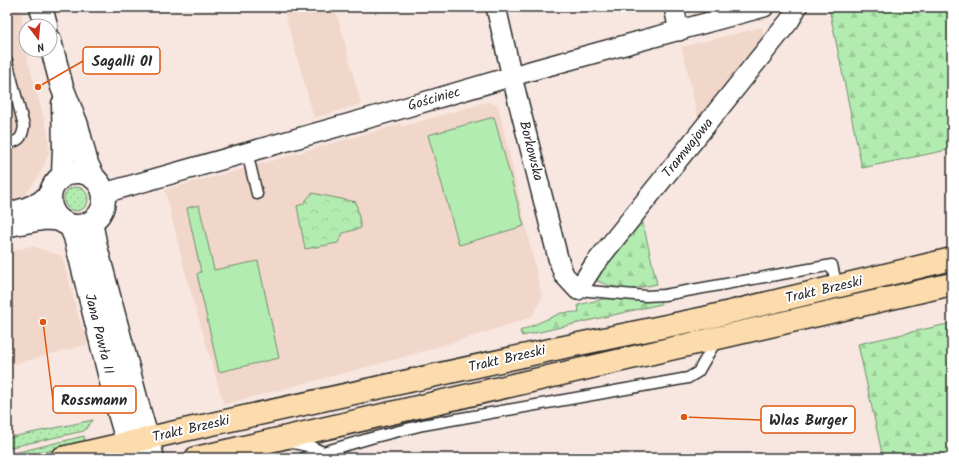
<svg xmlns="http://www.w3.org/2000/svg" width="959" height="465" font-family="Kalam,sans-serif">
	<defs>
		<pattern id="grass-dots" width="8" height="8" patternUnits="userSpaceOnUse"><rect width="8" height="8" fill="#b3ecb0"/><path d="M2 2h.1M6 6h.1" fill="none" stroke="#9acb98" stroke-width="1.8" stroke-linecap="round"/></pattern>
		<pattern id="forest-firs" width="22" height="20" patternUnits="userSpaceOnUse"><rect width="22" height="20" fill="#b3ecb0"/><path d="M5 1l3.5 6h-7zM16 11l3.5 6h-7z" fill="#9acb98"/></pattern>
		<pattern id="park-crowns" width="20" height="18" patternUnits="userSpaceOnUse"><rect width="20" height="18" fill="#b3ecb0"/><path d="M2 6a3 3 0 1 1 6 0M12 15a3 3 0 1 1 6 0" fill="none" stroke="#9acb98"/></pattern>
	</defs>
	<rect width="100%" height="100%" fill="#f7e7e0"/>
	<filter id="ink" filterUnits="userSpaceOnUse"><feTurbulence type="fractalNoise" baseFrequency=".025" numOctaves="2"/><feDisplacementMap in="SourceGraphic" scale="8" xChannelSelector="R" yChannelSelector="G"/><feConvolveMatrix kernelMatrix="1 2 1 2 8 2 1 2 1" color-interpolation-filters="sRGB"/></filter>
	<g filter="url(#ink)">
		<path fill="#f1d6ca" d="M 7,7 L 21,7 L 24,45 L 48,134 L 49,154 L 39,176 L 23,198 L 7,202 Z
			M 283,7 L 335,7 L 361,104 L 314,118 Z
			M 762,27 L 764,38 L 698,119 L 682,47 Z
			M 487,102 L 498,105 L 542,297 L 537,307 L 531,317 L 481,334 L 397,359 L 225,404 L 223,401 L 187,279 L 165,190 L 250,167 L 401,124 L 401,127 Z
			M 32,246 L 62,256 L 82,329 L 84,329 L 88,344 L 7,366 L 7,252 Z"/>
		<path fill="url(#grass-dots)" stroke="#6f8c6e" d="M64 199a12 12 0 1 1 24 0a12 12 0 1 1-24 0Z
			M 93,420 L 84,431 L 7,448 L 7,438 Z
			M 84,436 L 85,442 L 83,444 L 24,456 L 11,458 L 10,454 Z"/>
		<path fill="url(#forest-firs)" stroke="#6f8c6e" d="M 832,7 L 952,7 L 952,149 L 862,168 L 829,8 Z
			M 642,219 L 657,284 L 628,290 L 607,285 L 593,279 Z
			M 603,299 L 660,300 L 661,304 L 522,336 L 520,331 L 561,313 L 579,312 L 578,305 Z
			M 952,323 L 952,458 L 883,458 L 858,344 Z"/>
		<path fill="url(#park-crowns)" stroke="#6f8c6e" d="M 312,193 L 356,202 L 361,228 L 343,233 L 338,243 L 305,249 L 297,206 L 303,204 Z"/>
		<path fill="#b3ecb0" stroke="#6f8c6e" d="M 494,117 L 524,226 L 459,245 L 428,135 Z
			M 199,205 L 214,270 L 258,261 L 279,358 L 219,372 L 197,274 L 201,272 L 187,208 Z"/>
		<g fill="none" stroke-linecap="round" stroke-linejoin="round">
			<g stroke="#2b2b2b" stroke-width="13">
				<path id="service" d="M 7,61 L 24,126 C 22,139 19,141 7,144
					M 247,152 L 257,194
					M 578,290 L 646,296 L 664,295 L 832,265 L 837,287
					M 289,442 L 312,447 L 323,452 L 323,454
					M 303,458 L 323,452 L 371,438 L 423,425 L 688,378 L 698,372 L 717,339"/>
			</g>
			<g stroke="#2b2b2b" stroke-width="22">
				<path id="minor" d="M 496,7 L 512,77 L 558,258 L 564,275 L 578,290 L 594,265 L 790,20 L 797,7
					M 674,7 L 679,31
					M 104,193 L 390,112 L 537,69 L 764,7
					M 7,213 L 27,207 L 39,202 L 51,192
					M 7,227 L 45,220 L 61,221"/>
			</g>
			<g stroke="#2b2b2b" stroke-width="25">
				<path id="tertiary" d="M 41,7 L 46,26
					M 50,41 L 62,87 L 77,125 L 87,164 L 93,176
					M 63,104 L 64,147 L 63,175
					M50 199a27 27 0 1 1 54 0a27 27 0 1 1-54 0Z
					M 91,222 L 96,247 L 140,413 L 153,458
					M 70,225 L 75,237 L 117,406 L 132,458"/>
			</g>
			<g stroke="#2b2b2b" stroke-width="25">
				<path id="primary" d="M 62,458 L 180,431 L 550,350 L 705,318 L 952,259
					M 196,458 L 952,284"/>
			</g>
			<use href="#service" stroke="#fff" stroke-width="10"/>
			<use href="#minor" stroke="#fff" stroke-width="19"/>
			<use href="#tertiary" stroke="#fff" stroke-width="22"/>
			<use href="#primary" stroke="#fcdcac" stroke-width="22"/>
		</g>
	</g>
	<g text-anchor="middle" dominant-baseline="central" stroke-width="4" stroke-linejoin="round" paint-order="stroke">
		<g font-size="14" fill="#2b2b2b" stroke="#fff">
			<text transform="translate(434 99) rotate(-16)">Gościniec</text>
			<text transform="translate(688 148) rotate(-51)">Tramwajowa</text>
			<text transform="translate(531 151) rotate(76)">Borkowska</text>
			<text transform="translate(824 290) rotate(-13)">Trakt Brzeski</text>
			<text transform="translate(99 334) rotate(76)">Jana Pawła II</text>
			<text transform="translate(507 359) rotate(-13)">Trakt Brzeski</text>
			<text transform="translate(191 429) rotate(-13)">Trakt Brzeski</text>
		</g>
	</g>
	<path fill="none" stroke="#df570e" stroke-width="1.5" d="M38 87L83 61M43 322L53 400M684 417L761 420"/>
	<g fill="#df570e" stroke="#fff" stroke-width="1.5">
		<circle cx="38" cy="87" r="4"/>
		<circle cx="43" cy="322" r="4"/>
		<circle cx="684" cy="417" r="4"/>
	</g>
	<g fill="#fff" stroke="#df570e" stroke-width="1.5">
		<rect x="83" y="47" width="77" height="27" rx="4"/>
		<rect x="53" y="386" width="83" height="27" rx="4"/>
		<rect x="761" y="406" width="94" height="27" rx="4"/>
	</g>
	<g font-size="15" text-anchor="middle" font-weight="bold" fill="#2b2b2b">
		<text x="122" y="66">Sagalli 01</text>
		<text x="94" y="405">Rossmann</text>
		<text x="808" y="425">Wlas Burger</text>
	</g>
	<rect width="959" height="465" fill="none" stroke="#fff" stroke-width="24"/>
	<rect x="12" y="12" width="935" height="441" fill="none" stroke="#2b2b2b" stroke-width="1.5" filter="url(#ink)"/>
	<g transform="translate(38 38) rotate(164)"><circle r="19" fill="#ffffff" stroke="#aaaaaa"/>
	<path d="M0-3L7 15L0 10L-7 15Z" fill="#c8321e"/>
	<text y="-6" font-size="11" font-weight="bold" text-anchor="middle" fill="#2b2b2b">N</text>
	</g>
</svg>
